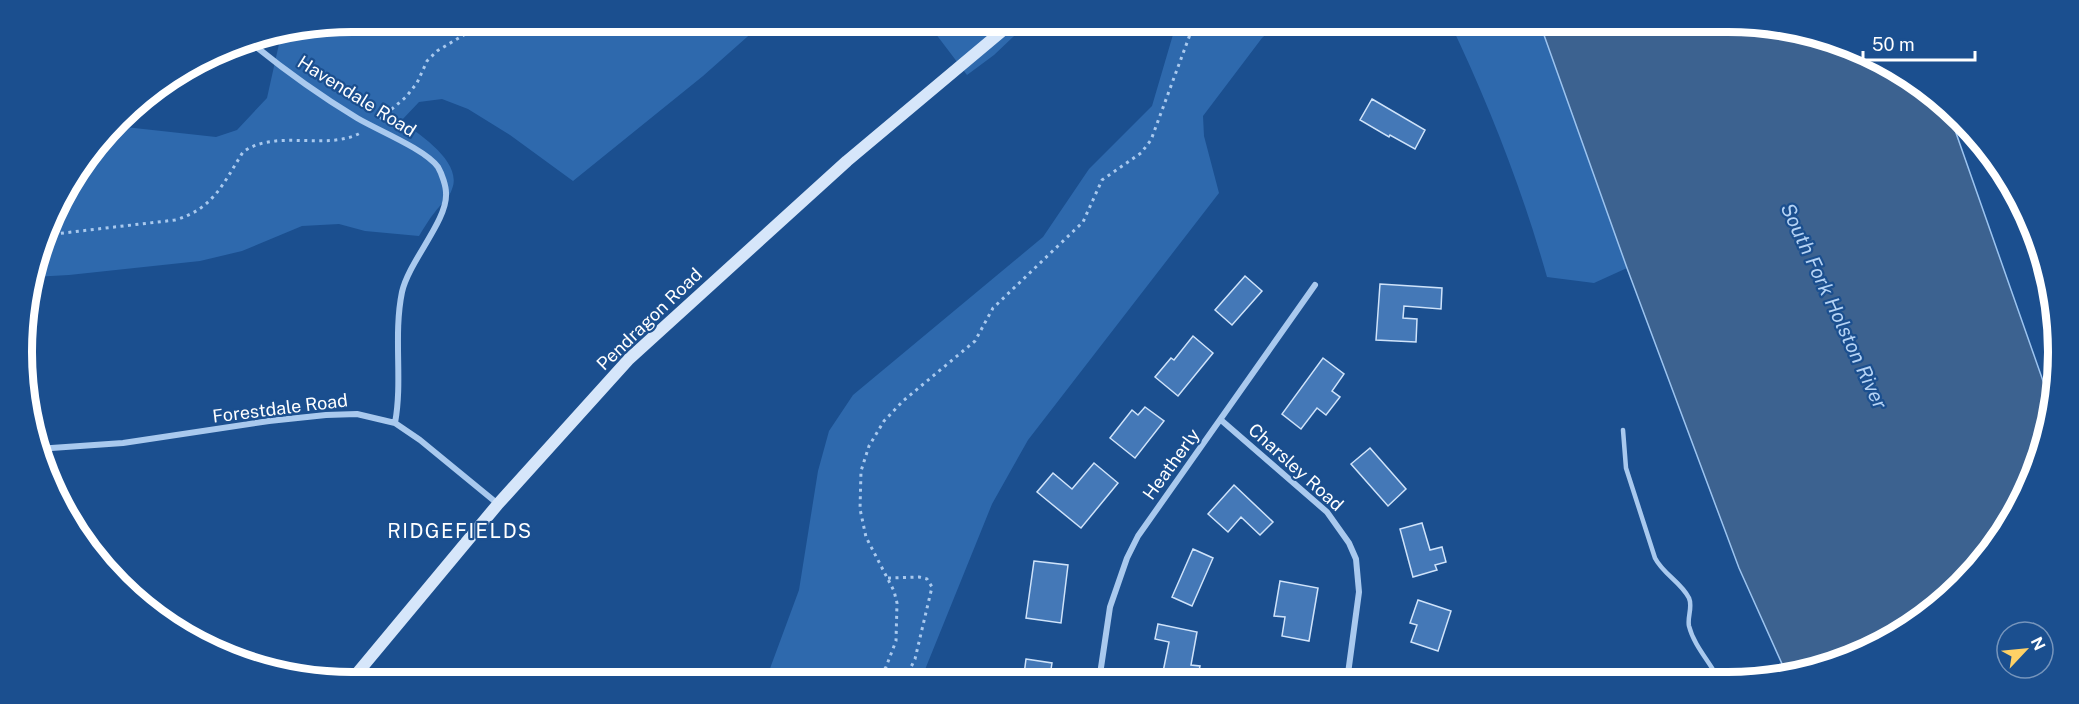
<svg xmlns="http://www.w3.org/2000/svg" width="2079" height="704" font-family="'Public Sans',sans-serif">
	<rect width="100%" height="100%" fill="#1b4f8f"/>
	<path fill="#2e69ad" d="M 352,21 L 765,21 L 703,76 L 573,181 L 510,135 L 468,109 L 442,99 L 419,102 L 401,121 C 419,134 463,162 452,189 C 450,197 440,205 435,212 C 429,219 424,228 419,236 L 365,231 L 339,224 L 302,226 L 242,251 L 200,261 L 69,275 L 33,277 L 55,205 L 116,126 L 216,137 L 237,130 L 267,98 L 281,35 Z
		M 926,21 L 1030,21 L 994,55 L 967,75 Z
		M 1177,21 L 1280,21 L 1262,38 L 1203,116 L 1204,136 L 1219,193 L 1028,440 L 992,504 L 920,682 L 765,682 L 799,590 L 818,471 L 829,431 L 853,395 L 1043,237 L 1089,169 L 1152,106 Z
		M 1449,21 L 1539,21 L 1627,268 L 1594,283 L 1547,277 C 1522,189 1489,104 1449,21 Z"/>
	<path fill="#3c6290" stroke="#9cc4f0" stroke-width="1.5" d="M 1539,21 L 1727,21 L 1812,32 L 1928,89 L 1949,113 L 2049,398 L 2047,437 L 2013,518 L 1945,601 L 1873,649 L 1787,675 L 1739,568 L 1627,268 Z"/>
	<path fill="#4478b7" stroke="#cfe3fa" stroke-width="1.5" d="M 1372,99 L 1425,130 L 1415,149 L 1390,135 L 1389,137 L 1360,120 Z
		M 1245,276 L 1262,291 L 1232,325 L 1215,310 Z
		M 1380,284 L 1442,288 L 1441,309 L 1404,306 L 1403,318 L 1417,319 L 1416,342 L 1376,340 Z
		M 1193,336 L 1213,353 L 1178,396 L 1155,377 L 1171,358 L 1174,360 Z
		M 1323,358 L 1344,374 L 1332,391 L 1340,397 L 1326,415 L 1317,408 L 1301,429 L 1282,414 Z
		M 1145,407 L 1164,421 L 1135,458 L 1110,438 L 1132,410 L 1138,415 Z
		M 1370,448 L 1406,489 L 1388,506 L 1351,464 Z
		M 1094,463 L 1118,483 L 1081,528 L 1037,492 L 1053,473 L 1072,489 Z
		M 1234,485 L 1273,522 L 1260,535 L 1241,517 L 1228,532 L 1208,514 Z
		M 1422,523 L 1430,550 L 1442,547 L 1446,562 L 1435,565 L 1437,570 L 1413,577 L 1400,529 Z
		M 1193,549 L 1213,558 L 1192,606 L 1172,597 Z
		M 1034,561 L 1068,565 L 1061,623 L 1026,618 Z
		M 1280,581 L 1318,588 L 1309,641 L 1282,636 L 1285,617 L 1274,616 Z
		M 1418,600 L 1451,611 L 1438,651 L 1411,642 L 1417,625 L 1410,623 Z
		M 1158,624 L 1197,632 L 1191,665 L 1200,666 L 1197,681 L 1185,681 L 1162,677 L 1169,642 L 1155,639 Z
		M 1026,659 L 1052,663 L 1049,682 L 1023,682 Z
		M 1281,676 L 1305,679 L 1305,681 L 1281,681 Z"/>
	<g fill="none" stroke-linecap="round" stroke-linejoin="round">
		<path stroke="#a9c9ee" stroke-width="3" stroke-dasharray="3 4.5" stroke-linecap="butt" d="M 380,119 L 406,97 L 417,83 L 427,61 L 437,51 L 487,21
			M 46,235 L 175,220 C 213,209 223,184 243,152 C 276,128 328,152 362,132
			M 888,578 L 919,577 L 927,579 L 932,587 L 915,659 L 911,667 L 892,682
			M 877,682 L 886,667 L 896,641 L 897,603 L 894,591 L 866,537 L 860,509 L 861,471 L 869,446 L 884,421 L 903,401 L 975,341 L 993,308 L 1083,222 L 1102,180 L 1141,153 L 1151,140 L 1195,21"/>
		<path stroke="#a9c9ee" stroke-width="4.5" d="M 1623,430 L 1626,468 L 1655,558 C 1663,574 1681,582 1689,598 C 1693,607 1687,617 1689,626 C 1694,646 1710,662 1719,680"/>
		<path stroke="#a9c9ee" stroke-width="6" d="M 249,41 C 283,69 319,95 357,118 C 377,130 425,149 438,167 C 442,174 446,186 446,193 C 448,220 409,261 402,292 C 393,336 403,380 395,423
			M 1221,420 L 1327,512 L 1349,543 L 1356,559 L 1359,592 L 1347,681
			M 37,449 L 123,443 L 269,421 L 326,415 L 357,414 L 395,423 L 420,440 L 498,504
			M 1099,681 L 1110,607 L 1127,558 L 1138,536 L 1315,285"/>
		<path stroke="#d6e6fa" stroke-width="12" d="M 349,683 L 498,504 L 629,359 L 847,161 L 1014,21"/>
	</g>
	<g text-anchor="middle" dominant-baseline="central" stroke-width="4.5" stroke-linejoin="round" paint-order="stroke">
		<g font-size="18" fill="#fff" stroke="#1b4f8f">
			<text transform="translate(357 96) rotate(32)">Havendale Road</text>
			<text transform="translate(649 319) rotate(-44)">Pendragon Road</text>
			<text transform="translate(280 408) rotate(-7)">Forestdale Road</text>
			<text transform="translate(1171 464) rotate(-54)">Heatherly</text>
			<text transform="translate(1296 467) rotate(42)">Charsley Road</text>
		</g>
		<g font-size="20" font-style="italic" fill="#b5d3f5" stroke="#1b4f8f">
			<text transform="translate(1834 306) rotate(65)">South Fork Holston River</text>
		</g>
		<g font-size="20" letter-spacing="1.5" fill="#fff" stroke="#1b4f8f">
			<text x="460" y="531">RIDGEFIELDS</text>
		</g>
	</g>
	<path d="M0 0H2079V704H0ZM352 32H1728A320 320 0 0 1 2048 352V352A320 320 0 0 1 1728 672H352A320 320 0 0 1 32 352V352A320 320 0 0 1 352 32Z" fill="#1b4f8f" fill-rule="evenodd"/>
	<path fill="none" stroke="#fff" stroke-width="8" d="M352 32H1728A320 320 0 0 1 2048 352V352A320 320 0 0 1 1728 672H352A320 320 0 0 1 32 352V352A320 320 0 0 1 352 32Z"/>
	<g transform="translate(2025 650) rotate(64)"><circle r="28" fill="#1b4f8f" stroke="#7695bc" stroke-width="1.5"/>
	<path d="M0-4.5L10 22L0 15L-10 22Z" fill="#ffd166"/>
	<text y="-9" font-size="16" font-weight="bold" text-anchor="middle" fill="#ffffff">N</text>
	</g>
	<path d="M1863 51v9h112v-9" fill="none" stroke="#ffffff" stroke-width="3"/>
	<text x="1872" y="51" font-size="18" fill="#ffffff" stroke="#1b4f8f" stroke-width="4.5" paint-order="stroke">50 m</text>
</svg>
